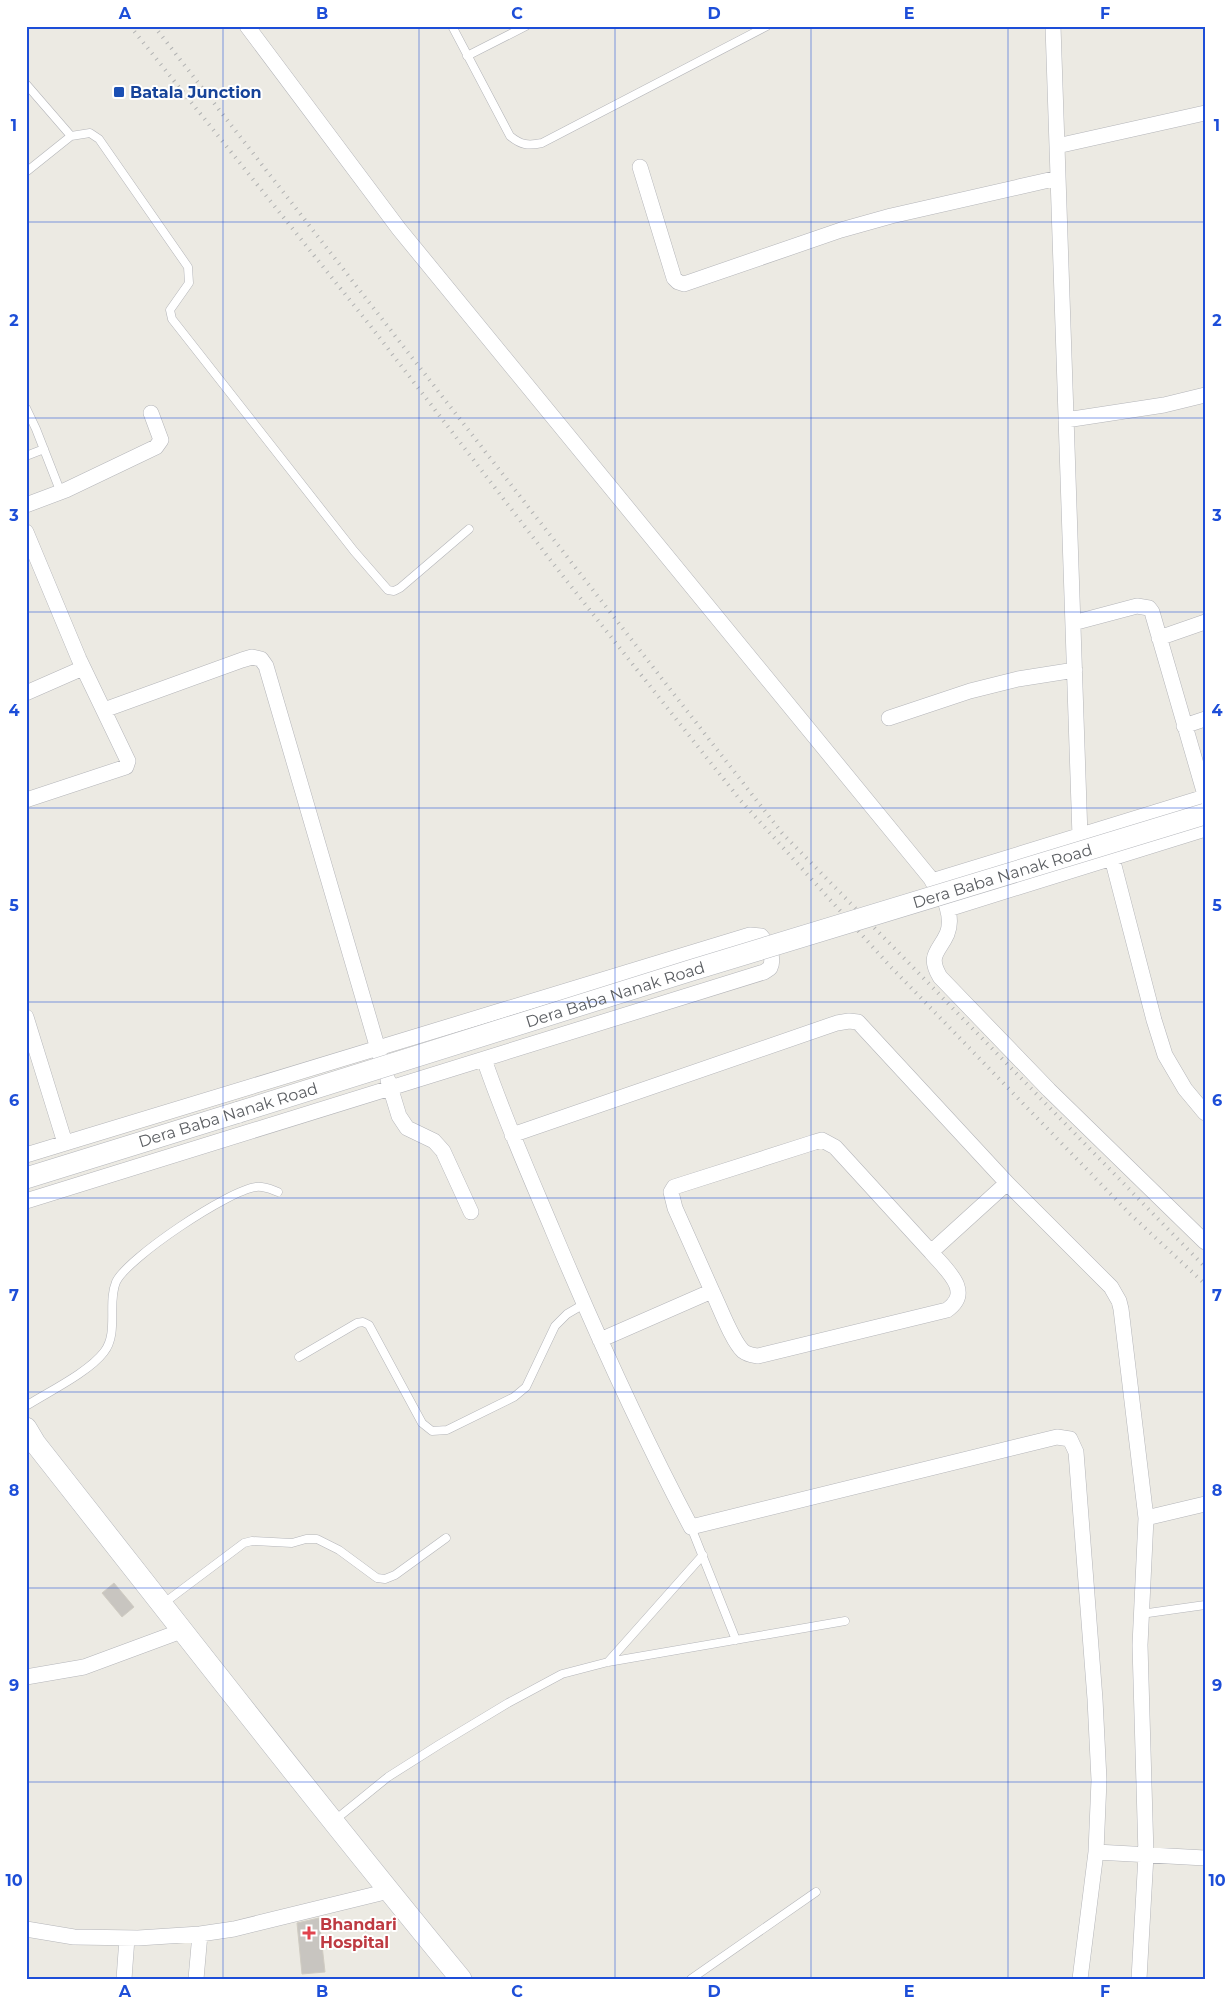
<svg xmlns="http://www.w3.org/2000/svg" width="1231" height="2005" font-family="Montserrat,sans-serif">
	<rect width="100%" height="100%" fill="#eceae3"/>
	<path fill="#c8c5c0" stroke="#d0ccc2" d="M 114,1583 L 134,1607 L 122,1617 L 102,1593 Z
		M 319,1918 L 325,1972 L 302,1974 L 297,1923 Z"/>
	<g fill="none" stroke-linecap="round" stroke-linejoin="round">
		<g stroke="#b4b5b9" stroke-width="9">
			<path id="lane" d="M 452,26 L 510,136 C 521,145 528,146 542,143 L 767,26
				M 467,56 L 526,26
				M 26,84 L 71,136
				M 26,172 L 71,136 L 90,133 L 99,139 L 188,267 L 189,283 L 170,310 L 172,319 L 354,551 L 388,590 L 394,591 L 400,588 L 469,529
				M 26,408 L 36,429 L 61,493
				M 26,456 L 44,449
				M 299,1357 L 357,1323 L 363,1322 L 369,1325 L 422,1423 L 432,1431 L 447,1430 L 514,1397 L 526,1387 L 555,1326 L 567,1314 L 584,1304
				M 26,1406 C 48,1392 89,1372 104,1352 C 119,1333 107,1303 116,1282 C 127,1258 229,1190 256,1187 C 264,1186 270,1189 278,1192
				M 691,1527 L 736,1640
				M 164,1603 L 244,1543 L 252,1541 L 292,1543 L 306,1539 L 317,1539 L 339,1550 L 377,1578 L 385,1579 L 395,1575 L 446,1538
				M 1141,1614 L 1205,1605
				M 608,1662 L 703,1555
				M 335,1820 L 388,1777 L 440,1744 L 508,1703 L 562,1674 L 608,1662 L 845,1621
				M 691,1979 L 816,1892"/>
		</g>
		<g stroke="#b4b5b9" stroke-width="16">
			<path id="street" d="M 247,26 L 399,229 L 941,891 C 947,904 953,920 947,934 C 939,952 927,955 940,977 L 1049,1090 L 1205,1242
				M 1053,26 L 1081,867
				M 1057,146 L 1205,113
				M 640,167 L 674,278 L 678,282 L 684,284 L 841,230 L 891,216 L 1058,178
				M 1066,420 L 1164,405 L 1205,395
				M 26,505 L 66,490 L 156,447 L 161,440 L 151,413
				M 26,532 L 79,659 L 128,761 L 126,767 L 26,800
				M 1073,623 L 1137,606 L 1149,608 L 1152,612 L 1205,795
				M 1159,638 L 1205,622
				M 26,693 L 83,668
				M 104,710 L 242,660 L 252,657 L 261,659 L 266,666 L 380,1056
				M 889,718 L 970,691 L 1018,679 L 1075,670
				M 1184,726 L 1205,719
				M 1112,858 L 1154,1020 L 1165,1055 L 1185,1089 L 1205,1113
				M 932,881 L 1205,797
				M 948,909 L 1205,829
				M 26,1017 L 65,1143
				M 484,1059 C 504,1118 529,1174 553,1231 C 595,1331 640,1431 691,1527 L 1057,1437 L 1070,1439 L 1076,1452 L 1095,1699 L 1099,1780 L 1096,1852 L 1080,1979
				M 388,1080 L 399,1116 L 407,1128 L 434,1141 L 443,1151 L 471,1212
				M 512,1135 L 837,1023 L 849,1021 L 858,1022 L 1007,1183 L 1111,1287 L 1119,1301 L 1121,1309 L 1146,1518 L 1140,1645 L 1146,1855 L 1139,1979
				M 26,1155 L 750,935 L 761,936 C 768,944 775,958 770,968 L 764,972 L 26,1201
				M 712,1291 L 675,1208 L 671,1192 L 674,1187 L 815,1142 L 822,1140 L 835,1147 L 931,1252
				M 600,1340 L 712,1291 C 719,1305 732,1341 743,1351 C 748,1355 752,1355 758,1356 L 947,1310 C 974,1291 945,1269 931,1252 L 1007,1183
				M 1146,1518 L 1205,1504
				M 26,1677 L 84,1667 L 176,1633
				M 1096,1852 L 1205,1858
				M 26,1929 L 74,1937 L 138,1938 L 200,1934 L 234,1929 L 389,1891
				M 124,1979 L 127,1938
				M 196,1979 L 200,1934"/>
		</g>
		<g stroke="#b5b7bc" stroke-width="22">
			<path id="secondary" d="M 26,1178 L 239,1112
				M 26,1428 L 35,1443 C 176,1622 316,1803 461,1979"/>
		</g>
		<use href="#lane" stroke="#fff" stroke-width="8"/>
		<use href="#street" stroke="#fff" stroke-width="15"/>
		<use href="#secondary" stroke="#fff" stroke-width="21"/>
		<path stroke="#b1b2b2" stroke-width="4" stroke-dasharray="1 6" stroke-linecap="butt" d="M 130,26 L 369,324 L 562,575 L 741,801 L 889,965 L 1130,1214 L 1205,1284
			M 154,26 L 782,833 L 1205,1267"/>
		<g stroke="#b5b7bc" stroke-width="22" stroke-linecap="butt">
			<g id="secondary-bridge">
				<path id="s1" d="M 239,1112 L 689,971 L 1205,814"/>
			</g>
		</g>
		<use href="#secondary-bridge" stroke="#fff" stroke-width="21"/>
	</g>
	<path fill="none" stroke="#1d4ed8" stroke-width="1" stroke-opacity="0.55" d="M 223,26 L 223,1979M 419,26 L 419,1979M 615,26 L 615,1979M 811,26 L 811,1979M 1008,26 L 1008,1979M 26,222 L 1205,222M 26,418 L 1205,418M 26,612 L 1205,612M 26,808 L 1205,808M 26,1002 L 1205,1002M 26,1198 L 1205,1198M 26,1392 L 1205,1392M 26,1588 L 1205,1588M 26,1782 L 1205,1782"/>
	<rect fill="#1a4fb4" stroke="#fff" stroke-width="2" x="113" y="86" width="12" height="12" rx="2.5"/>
	<path fill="#e0444e" stroke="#fff" stroke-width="2" d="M306.5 1925.5h5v5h5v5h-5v5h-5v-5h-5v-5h5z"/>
	<g text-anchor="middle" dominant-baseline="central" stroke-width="4" stroke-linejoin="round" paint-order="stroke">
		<g font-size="16" font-weight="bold" fill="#164399" stroke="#fff" text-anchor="start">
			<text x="130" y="92">Batala Junction</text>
		</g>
		<g font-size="16" fill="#5b5e62" stroke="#fff">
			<text stroke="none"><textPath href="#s1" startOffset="799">Dera Baba Nanak Road</textPath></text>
			<text stroke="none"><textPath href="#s1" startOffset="394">Dera Baba Nanak Road</textPath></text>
			<text transform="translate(228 1115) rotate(-17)">Dera Baba Nanak Road</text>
		</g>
		<g font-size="16" font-weight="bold" fill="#be3a42" stroke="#fff" text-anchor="start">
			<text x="320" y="1924">Bhandari<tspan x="320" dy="18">Hospital</tspan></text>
		</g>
	</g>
	<rect width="1231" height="2005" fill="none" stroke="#ffffff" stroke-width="55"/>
	<rect x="28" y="28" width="1176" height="1950" fill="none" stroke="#1d4ed8" stroke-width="2"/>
	<g font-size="16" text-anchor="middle" font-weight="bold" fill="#1d4ed8">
		<text x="125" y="19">A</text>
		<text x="322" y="19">B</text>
		<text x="517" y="19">C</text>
		<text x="714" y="19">D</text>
		<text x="909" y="19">E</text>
		<text x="1105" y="19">F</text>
		<text x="14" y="131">1</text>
		<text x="1217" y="131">1</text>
		<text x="14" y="326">2</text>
		<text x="1217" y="326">2</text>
		<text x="14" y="521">3</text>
		<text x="1217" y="521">3</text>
		<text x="14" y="716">4</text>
		<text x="1217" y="716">4</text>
		<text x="14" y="911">5</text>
		<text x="1217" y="911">5</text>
		<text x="14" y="1106">6</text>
		<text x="1217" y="1106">6</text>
		<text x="14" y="1301">7</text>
		<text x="1217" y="1301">7</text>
		<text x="14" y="1496">8</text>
		<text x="1217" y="1496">8</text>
		<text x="14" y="1691">9</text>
		<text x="1217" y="1691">9</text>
		<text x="14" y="1886">10</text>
		<text x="1217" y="1886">10</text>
		<text x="125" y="1997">A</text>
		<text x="322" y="1997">B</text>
		<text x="517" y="1997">C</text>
		<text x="714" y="1997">D</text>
		<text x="909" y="1997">E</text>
		<text x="1105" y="1997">F</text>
	</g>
</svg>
